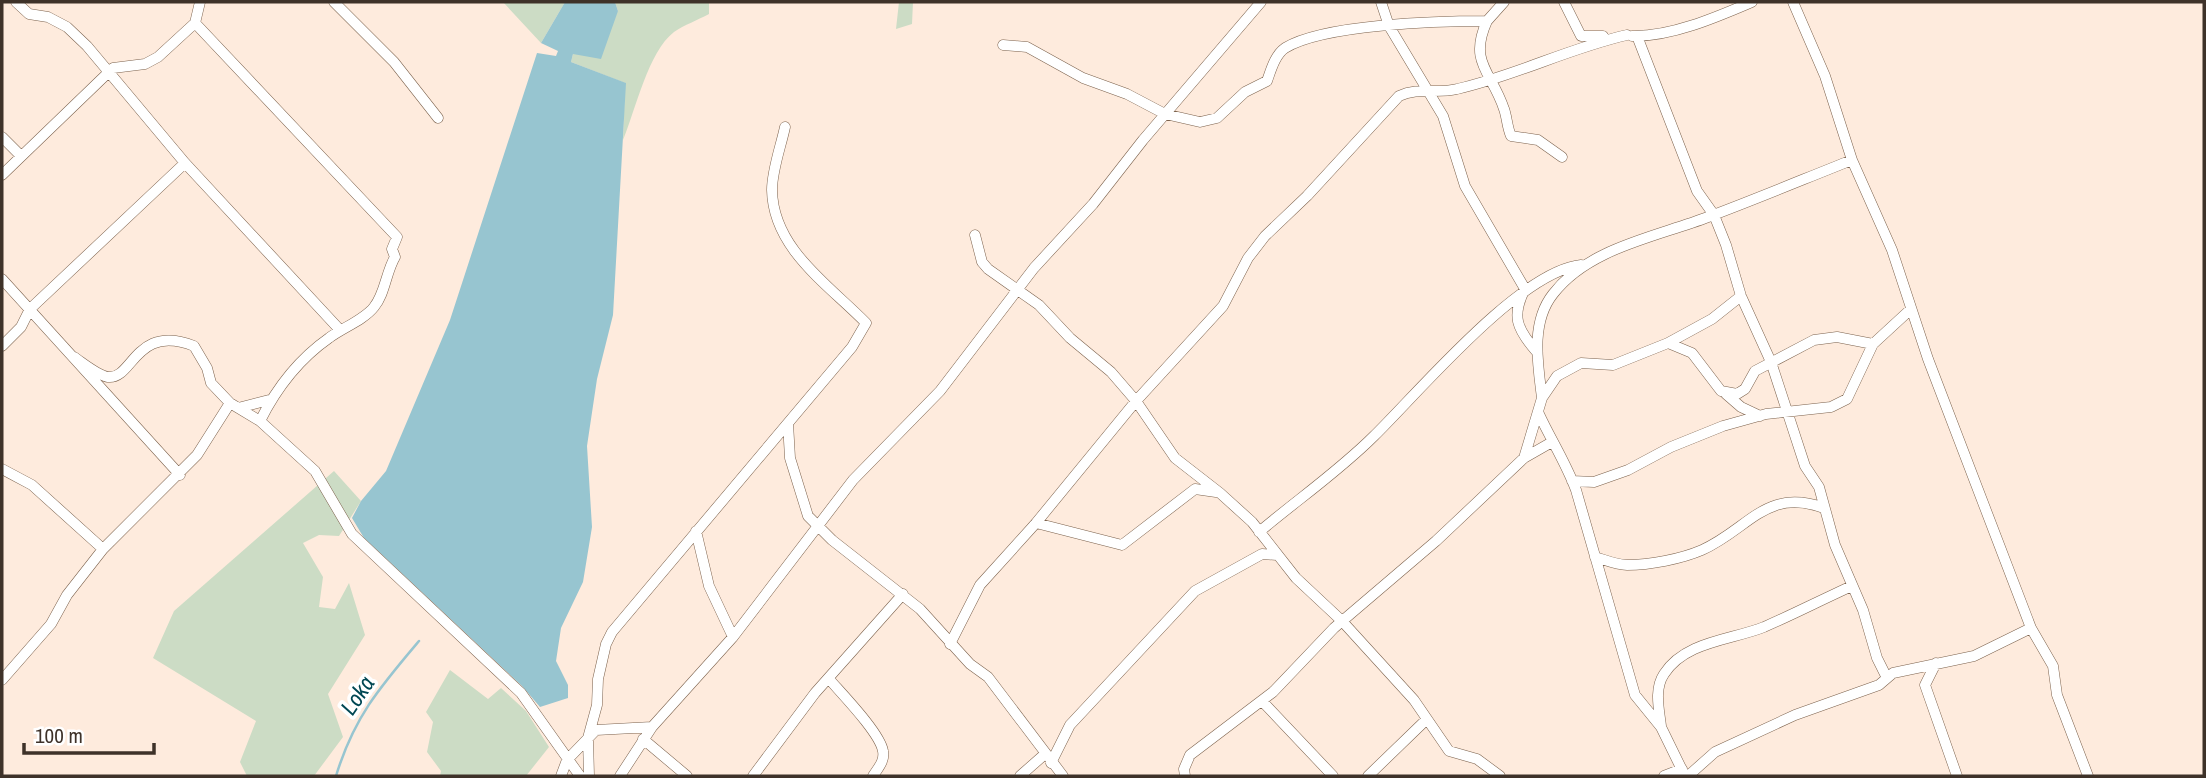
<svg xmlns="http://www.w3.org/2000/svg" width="2206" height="778" font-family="'Archivo Narrow',sans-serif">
	<rect width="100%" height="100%" fill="#feebdd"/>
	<path fill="#ccdcc5" d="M 503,2 L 565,2 L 541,43 Z
		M 615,2 L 709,2 L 709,14 C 698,20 684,25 674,32 C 648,52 636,109 623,140 L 625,83 L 571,62 L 573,54 L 618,11 Z
		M 899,2 L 913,2 L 912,24 L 896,29 Z
		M 334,471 L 361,501 L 339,536 L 319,535 L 303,543 L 323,577 L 319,607 L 335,609 L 349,583 L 365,635 L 328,694 L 343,737 L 314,776 L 247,776 L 240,762 L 256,721 L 153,658 L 174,611 Z
		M 450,670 L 488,699 L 501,688 L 526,711 L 549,747 L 526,776 L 440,776 L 441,771 L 427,752 L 433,722 L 426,712 Z"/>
	<path fill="#97c5d0" d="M 565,2 L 615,2 L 618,11 L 601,59 L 573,54 L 571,62 L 626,83 L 613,315 L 597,379 L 587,446 L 592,527 L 583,582 L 561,628 L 556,661 L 568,685 L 568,698 L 540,707 L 522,686 L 364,538 L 352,518 L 361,501 L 386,471 L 450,320 L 537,53 L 556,56 L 558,51 L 541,43 Z"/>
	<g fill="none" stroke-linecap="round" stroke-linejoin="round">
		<path stroke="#97c5d0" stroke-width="2.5" d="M 336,776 C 354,717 380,687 419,641"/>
		<g stroke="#7c624d" stroke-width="11">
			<path id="street" d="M 16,2 L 29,14 L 48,17 L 67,27 L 87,46 L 185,163 L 340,330
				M 334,2 L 394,62 L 438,118
				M 1381,2 L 1389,26 L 1443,116 L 1465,186 L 1525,289 C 1511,316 1517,329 1536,351
				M 1564,2 L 1581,36 L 1603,36
				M 1793,2 L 1825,76 L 1852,160 L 1892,250 L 1928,359 L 2031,628 L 2053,666 L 2057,695 L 2088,776
				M 1487,21 C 1468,63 1492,72 1504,109 C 1507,117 1507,127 1511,136 L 1538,140 L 1562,157
				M 195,23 L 397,237 L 392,249 L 395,257 C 386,272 385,294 374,307 C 364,320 342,328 329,338 C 299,359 276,389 260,421
				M 1632,36 C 1671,37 1717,17 1752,2
				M 1637,36 L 1697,191 L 1714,215 L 1726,245 L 1741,296 L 1771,362 L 1805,466 L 1819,487 L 1835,545 L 1863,610 L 1877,658 L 1887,678
				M 1003,45 L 1027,47 L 1083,78 L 1127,94 L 1165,114 L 1200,122 L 1217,118 L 1245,92 L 1267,81 C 1271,70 1275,55 1285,48 C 1324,24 1440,21 1487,21 L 1504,2
				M 2,137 L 21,156
				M 2,175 L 113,68 L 145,64 L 158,57 L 195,23 L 200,2
				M 975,235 L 982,262 L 988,269 L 1039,305 L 1070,338 L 1111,372 L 1136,401 L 1175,458 L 1220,493 L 1252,522 L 1296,578 L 1342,621 L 1414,700 L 1449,751 L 1477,759 L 1500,776
				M 2,279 L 180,475
				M 1668,343 L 1712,319 L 1741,296
				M 2,346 L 21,327 L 30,309 L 185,163
				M 74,357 C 83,363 97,375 108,377 C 133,380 135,323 194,346 L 207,368 L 211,383 L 230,403 L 260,421 L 315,471 L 352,534 L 521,693 L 580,776
				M 1726,394 L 1741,407 L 1760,416
				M 1542,398 C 1538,365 1530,323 1553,294 C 1588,248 1656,237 1708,217 C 1756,199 1804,179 1852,160
				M 238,408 L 269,400
				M 1539,414 C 1551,440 1566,463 1576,490 L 1635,695 L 1661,727 L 1685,776
				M 788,423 L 790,458 L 808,516 L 832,540 L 920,609 L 970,664 L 988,677 L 1063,776
				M 1524,458 L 1542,398 L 1557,376 L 1581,363 L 1613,365 L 1668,343 L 1692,353 L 1721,391 L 1737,394 L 1745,389 L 1755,371 L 1814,340 L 1837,337 L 1873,344
				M 2,469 L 32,485 L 103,549
				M 1572,481 L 1594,482 L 1628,470 L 1671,447 L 1723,426 L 1766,414 L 1831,407 L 1847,399 L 1873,344 L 1911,309
				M 1036,523 L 1122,545 L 1195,489 L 1216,492
				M 696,531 L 709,586 L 733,637
				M 1259,532 C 1297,500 1339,471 1374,436 C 1419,392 1520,271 1581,265
				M 1595,557 C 1605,560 1617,565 1627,565 C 1650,565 1681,559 1702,550 C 1749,529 1766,487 1824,508
				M 950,644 L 980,585 L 1036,523 L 1136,401 L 1223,306 L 1248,258 L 1265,236 L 1307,196 L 1399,96 C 1418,87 1437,94 1457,89 C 1515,76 1569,48 1627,35
				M 1936,663 L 1925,685 L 1957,776
				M 829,679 C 842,694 880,733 883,751 C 885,761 878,768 873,776
				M 2,680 L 51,624 L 67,595 L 103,549 L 197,455 L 230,403
				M 1262,701 L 1333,776
				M 1661,726 C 1659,709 1654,689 1664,674 C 1685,641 1732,640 1764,627 C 1794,614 1823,599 1852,586
				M 643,739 L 687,776
				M 1051,763 L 1070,725 L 1195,591 L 1262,554 L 1277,555
				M 561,776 L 567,760 L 596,730 L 652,727
				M 589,776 L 588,738 L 597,705 L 598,679 L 606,644 L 612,632 L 852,347 L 866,323 C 829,285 773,249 772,190 C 772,170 781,146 785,127
				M 620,776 L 652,727 L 733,637 L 853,480 L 940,391 L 1034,268 L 1093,204 L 1143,140 L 1261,2
				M 753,776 L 815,693 L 903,594
				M 1020,776 L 1045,754
				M 1185,776 L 1184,769 L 1190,755 L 1273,692 L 1334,628 L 1436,541 L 1524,458 L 1552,442
				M 1368,776 L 1427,719
				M 1664,776 L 1682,769
				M 1688,776 L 1715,752 L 1795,715 L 1879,685 L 1893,673 L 1974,656 L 2031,628"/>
		</g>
		<use href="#street" stroke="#fff" stroke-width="10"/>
	</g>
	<g text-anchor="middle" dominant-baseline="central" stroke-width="7" stroke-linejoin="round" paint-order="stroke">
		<g font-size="23" font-style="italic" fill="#004753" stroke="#fff">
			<text transform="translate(357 695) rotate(-56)">Loka</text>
		</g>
	</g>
	<rect width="2206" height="778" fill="none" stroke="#3e3229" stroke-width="7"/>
	<path d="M24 743v10h130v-10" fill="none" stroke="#3e3229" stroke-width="3.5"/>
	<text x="35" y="743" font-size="21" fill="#3e3229" stroke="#ffffff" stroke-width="5" paint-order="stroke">100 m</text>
</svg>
